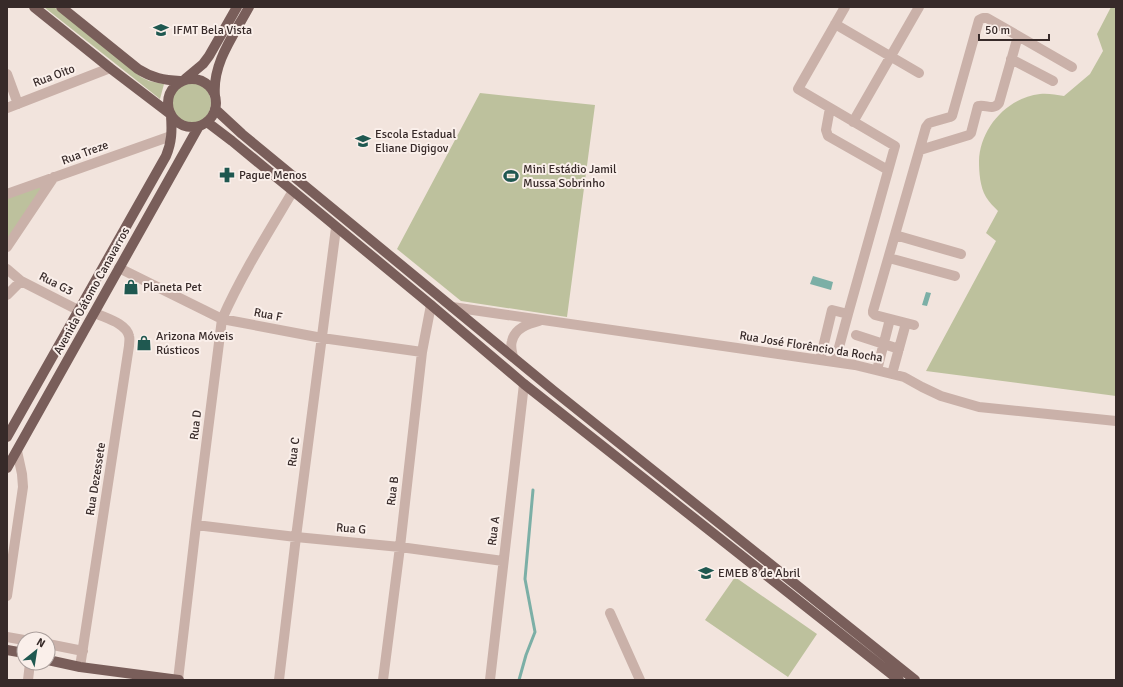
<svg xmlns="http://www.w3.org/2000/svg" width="1123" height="687" font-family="Signika,sans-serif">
	<rect width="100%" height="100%" fill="#f2e4dd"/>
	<path fill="#bdc19d" d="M 44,7 L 54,7 L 141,77 L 149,81 L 164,84 L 160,99 Z
		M 1111,7 L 1116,7 L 1116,396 L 926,371 L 996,241 L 986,233 L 998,211 C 994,207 989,202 986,197 C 980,187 979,172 979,161 C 980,129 1006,98 1040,94 C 1048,93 1056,95 1064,96 L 1090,74 L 1103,51 L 1097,34 Z
		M169 103a21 21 0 1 1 42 0a21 21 0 1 1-42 0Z
		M 480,93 L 595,105 L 567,317 L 461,301 L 397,249 Z
		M 46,184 L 7,242 L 7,198 Z
		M 735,577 L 817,634 L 788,677 L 705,620 Z"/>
	<path fill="#7cafa6" d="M 813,276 L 833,282 L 831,290 L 810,284 Z
		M 926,292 L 931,293 L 927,306 L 922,305 Z"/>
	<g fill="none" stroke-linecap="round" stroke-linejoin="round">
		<path stroke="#7cafa6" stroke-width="3" d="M 519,680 L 526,655 L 535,632 L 525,579 L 533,490"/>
		<path stroke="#cab1a9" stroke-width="10" d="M 845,7 L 798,89 L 895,146 L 848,314
			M 835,24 L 919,73
			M 1011,59 L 1053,81
			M 7,74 L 18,104
			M 7,108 L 110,68
			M 830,108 L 826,130 L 828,136 L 888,170
			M 853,122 L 919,7
			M 920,150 L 969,135 L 971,133 L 978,106 C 986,104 993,111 999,103 L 1018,36
			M 7,194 L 171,136
			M 895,235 L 961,254
			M 7,247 L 54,177
			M 889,258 L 955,276
			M 119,268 L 222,319 L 322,338 L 422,352
			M 7,269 L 21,281 L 78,310
			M 7,295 L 21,281
			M 452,307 L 855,365 L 904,377 L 922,387 L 941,396 L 979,407 L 1116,421
			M 914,325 L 875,315 L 873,313 L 873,311 L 926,127 L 929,123 L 950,117 L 952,116 L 979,20 L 983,18 L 987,18 L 1072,67
			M 856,335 L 899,349
			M 513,357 C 512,352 510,346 512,341 C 515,328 528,324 539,321
			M 820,360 L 832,310 L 848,314 L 835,362
			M 877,370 L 890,319
			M 892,374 L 906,323
			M 196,525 L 296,537 L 400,547 L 503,561
			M 7,596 L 23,487 L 22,474 L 17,451
			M 610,613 L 640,680
			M 7,637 L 24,640
			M 48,644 L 83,651
			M 80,667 L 129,346 C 129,343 130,339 129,336 C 126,323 105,318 95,313
			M 28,680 L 30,663
			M 178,680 L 196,525 L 222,319 C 242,274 268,233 293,191
			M 279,680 L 296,537 L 336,228
			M 383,680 L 400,547 L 422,352 L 431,305
			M 490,680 L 524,384"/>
		<path stroke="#795e5a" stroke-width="10" d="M 34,7 L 110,68 L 169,113
			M 61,7 L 138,69 C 152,78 164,80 180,81
			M168 103a24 24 0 1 1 48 0a24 24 0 1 1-48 0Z
			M 185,79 L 203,64 L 209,56 L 237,7
			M 215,96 C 212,63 234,35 249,7
			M 215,109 L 242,134 L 554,391 L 915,680
			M 207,122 L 232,141 L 293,191 L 431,305 L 524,384 L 899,680
			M 7,437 L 166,156 C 172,142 172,130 171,116
			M 7,468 L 199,126
			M 7,650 L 24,653
			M 48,660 L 80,667 L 179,680"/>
	</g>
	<defs>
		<g id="university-bare" transform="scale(1.2)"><path d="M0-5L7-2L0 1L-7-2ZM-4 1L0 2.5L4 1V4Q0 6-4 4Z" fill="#1f5850" stroke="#faefea" stroke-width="2.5" paint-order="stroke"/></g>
		<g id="school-bare" transform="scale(1.2)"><path d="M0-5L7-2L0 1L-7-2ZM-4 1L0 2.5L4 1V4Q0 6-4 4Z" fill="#1f5850" stroke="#faefea" stroke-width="2.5" paint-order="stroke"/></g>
		<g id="pharmacy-bare" transform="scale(1.2)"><path d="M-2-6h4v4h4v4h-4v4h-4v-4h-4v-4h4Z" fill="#1f5850" stroke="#faefea" stroke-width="2.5" paint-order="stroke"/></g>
		<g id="stadium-bare" transform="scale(1.2)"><path d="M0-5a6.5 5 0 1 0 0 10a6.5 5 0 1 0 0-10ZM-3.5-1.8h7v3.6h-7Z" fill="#1f5850" stroke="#faefea" stroke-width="2.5" paint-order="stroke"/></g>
		<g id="shop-bare" transform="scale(1.2)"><path d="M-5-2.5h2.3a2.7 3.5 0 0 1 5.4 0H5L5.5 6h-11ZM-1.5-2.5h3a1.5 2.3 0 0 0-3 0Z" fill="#1f5850" stroke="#faefea" stroke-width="2.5" paint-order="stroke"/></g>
	</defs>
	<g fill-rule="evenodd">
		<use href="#university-bare" x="161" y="30"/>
		<use href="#school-bare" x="363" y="141"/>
		<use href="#pharmacy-bare" x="227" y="175"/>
		<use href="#stadium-bare" x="511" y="176"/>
		<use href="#shop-bare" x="131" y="287"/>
		<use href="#shop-bare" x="144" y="343"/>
		<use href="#school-bare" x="706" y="573"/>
	</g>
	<g text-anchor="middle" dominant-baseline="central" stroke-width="4" stroke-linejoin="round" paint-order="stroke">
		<g font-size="12" fill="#372a29" stroke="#faefea" text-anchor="start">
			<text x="173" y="30">IFMT Bela Vista</text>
			<text x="375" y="134">Escola Estadual<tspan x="375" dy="14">Eliane Digigov</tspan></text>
			<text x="523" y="169">Mini Estádio Jamil<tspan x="523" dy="14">Mussa Sobrinho</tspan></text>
			<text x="239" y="175">Pague Menos</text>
			<text x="143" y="287">Planeta Pet</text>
			<text x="156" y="336">Arizona Móveis<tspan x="156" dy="14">Rústicos</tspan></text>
			<text x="718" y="573">EMEB 8 de Abril</text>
		</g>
		<g font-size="12" fill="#372a29" stroke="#faefea">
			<text transform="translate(54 76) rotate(-21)">Rua Oito</text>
			<text transform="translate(85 153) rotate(-20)">Rua Treze</text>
			<text transform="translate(56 284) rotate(27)">Rua G3</text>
			<text transform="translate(92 291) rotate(-61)">Avenida Oátomo Canavarros</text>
			<text transform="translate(268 315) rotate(11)">Rua F</text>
			<text transform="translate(811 347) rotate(9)">Rua José Florêncio da Rocha</text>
			<text transform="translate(196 425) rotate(-83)">Rua D</text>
			<text transform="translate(294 452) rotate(-83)">Rua C</text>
			<text transform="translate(96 479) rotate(-81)">Rua Dezessete</text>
			<text transform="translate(393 491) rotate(-83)">Rua B</text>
			<text transform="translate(351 529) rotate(5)">Rua G</text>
			<text transform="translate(494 531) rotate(-83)">Rua A</text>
		</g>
	</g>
	<rect width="1123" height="687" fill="none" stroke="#372a29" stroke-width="16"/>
	<g transform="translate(36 651) rotate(30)"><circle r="19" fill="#faefea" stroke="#aca09d"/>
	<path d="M0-3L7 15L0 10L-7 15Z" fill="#1f5850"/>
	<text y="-6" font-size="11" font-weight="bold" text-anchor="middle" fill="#372a29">N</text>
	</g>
	<path d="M979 34v6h70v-6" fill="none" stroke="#372a29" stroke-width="2"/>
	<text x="985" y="34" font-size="12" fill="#372a29" stroke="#faefea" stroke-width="3" paint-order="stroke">50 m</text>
</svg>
